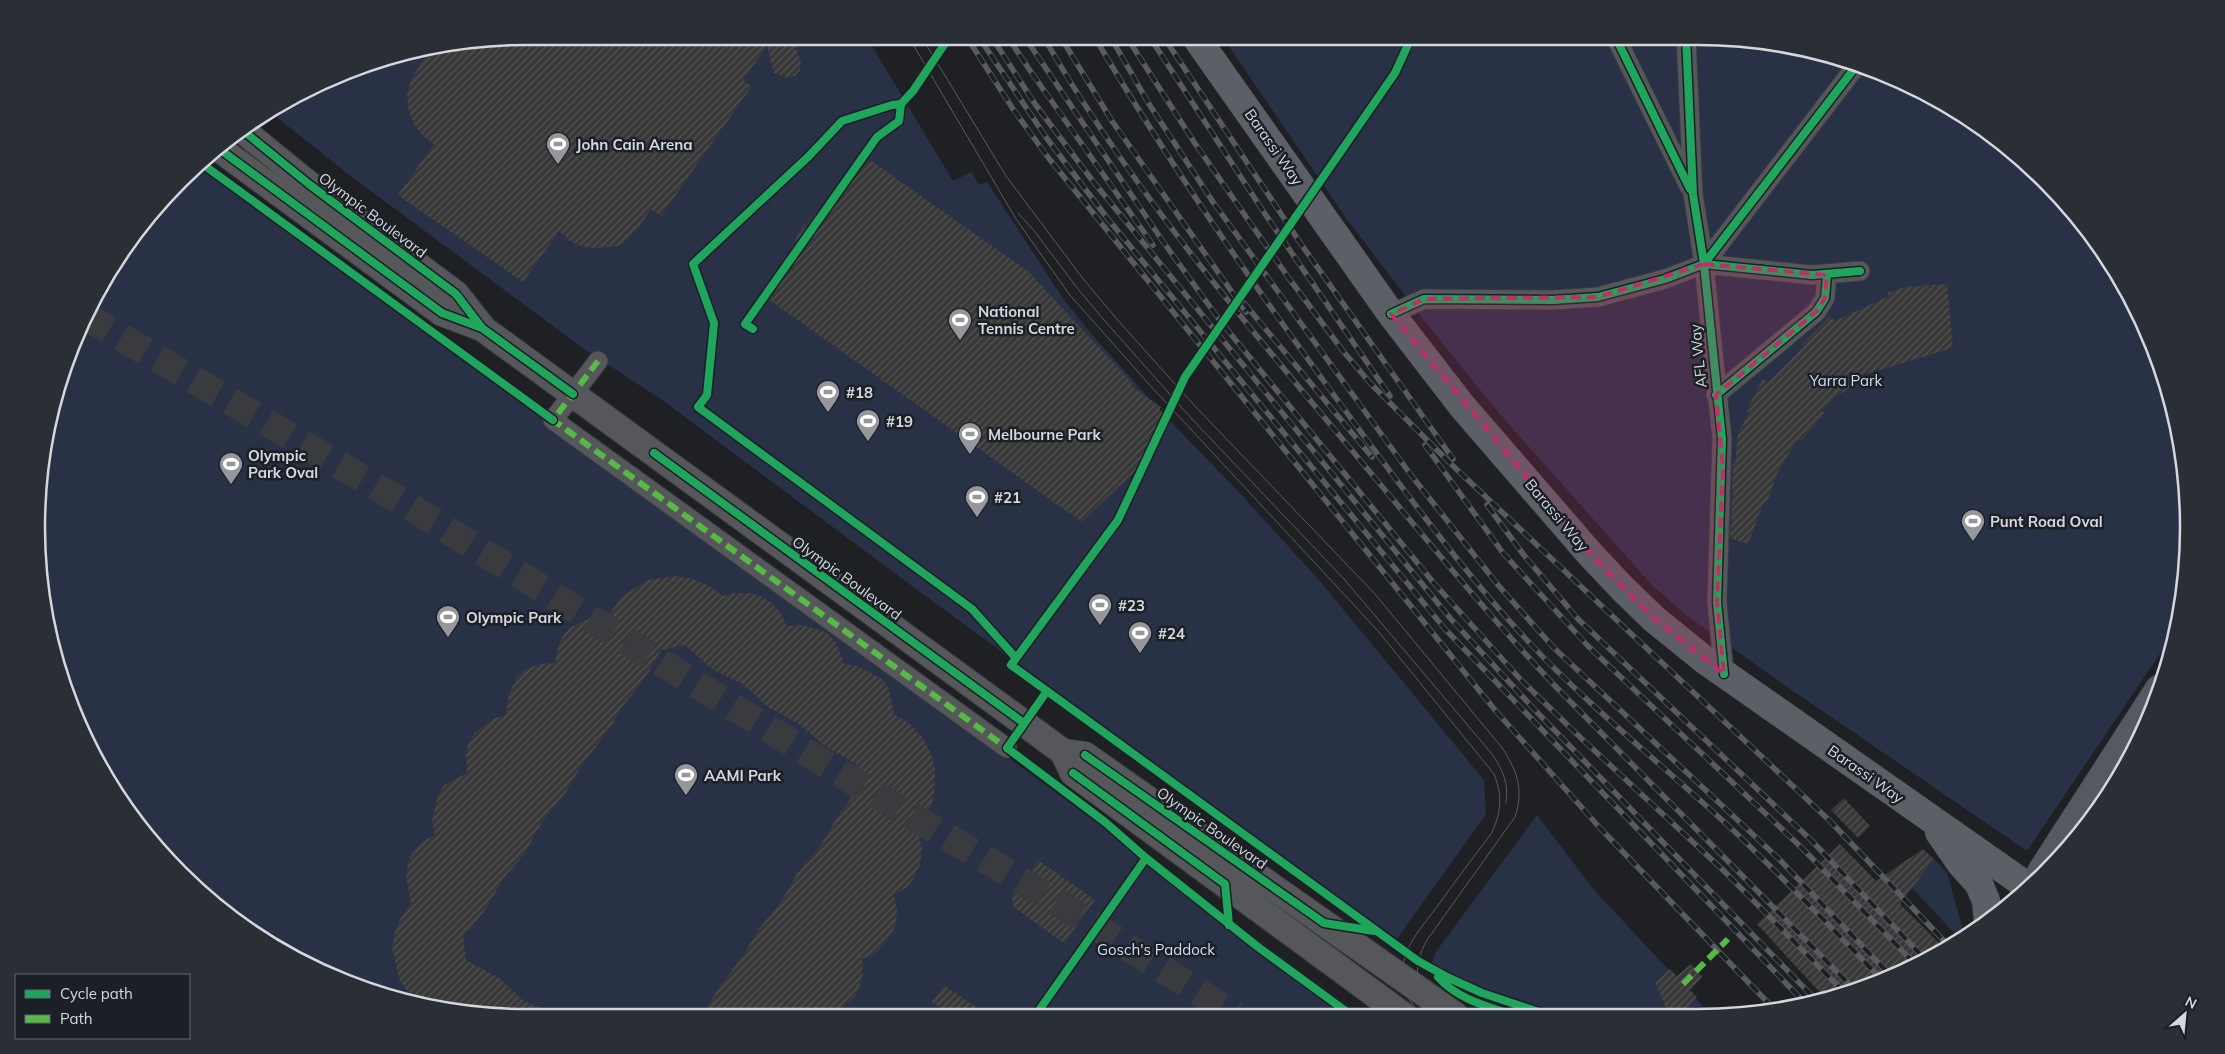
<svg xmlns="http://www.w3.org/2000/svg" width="2225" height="1054" font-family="Mulish,sans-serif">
	<defs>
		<pattern id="building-hatch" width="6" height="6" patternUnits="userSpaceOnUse" patternTransform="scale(1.25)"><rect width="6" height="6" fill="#393839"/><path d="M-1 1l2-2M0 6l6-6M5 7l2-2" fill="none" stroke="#555455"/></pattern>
	</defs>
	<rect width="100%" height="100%" fill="#1e2023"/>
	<path fill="#293146" d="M 527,36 L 875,36 L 878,42 L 872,46 L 953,181 L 971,172 L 979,185 L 987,182 L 1062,297 L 1094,337 L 1171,422 L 1236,489 L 1319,580 L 1484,780 L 1486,814 L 1397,939 L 939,606 L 662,400 L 584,349 L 348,174 L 269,111 L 282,102 L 369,62 L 432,46 Z
		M 1222,36 L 1698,36 L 1794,46 L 1886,74 L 1971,119 L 2045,180 L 2106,255 L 2151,339 L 2179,432 L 2189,527 L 2178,627 L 2027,851 L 1780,682 L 1686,615 L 1651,584 L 1498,412 L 1423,319 L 1346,218 Z
		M 198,166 L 1361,1015 L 527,1018 L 431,1008 L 339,980 L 254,935 L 180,874 L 137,826 L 87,744 L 62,684 L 40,591 L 37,495 L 46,431 L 74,339 L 102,281 L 158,203 Z
		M 1537,815 L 1594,890 L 1710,1014 L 1517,1014 L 1463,994 L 1430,972 L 1435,953 Z
		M 1934,859 L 1947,873 L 1964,933 L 1959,938 L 1912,888 Z"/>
	<path fill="url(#building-hatch)" d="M 527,36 L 810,36 L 796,49 L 801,63 L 800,70 L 795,76 L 788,78 L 774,73 L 767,46 L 743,80 L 752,86 L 661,216 L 651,209 L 637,230 L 620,246 L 596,248 L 584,247 L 571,242 L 559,231 L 523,282 L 398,195 L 434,144 L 424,137 L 415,126 L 409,111 L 407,95 L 411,79 L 432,46 Z
		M 870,160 L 1029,272 L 1132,383 L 1131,386 L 1161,407 L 1159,410 L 1164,413 L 1139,467 L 1082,522 L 768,299 L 801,228 Z
		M 1947,284 L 1953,348 L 1862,375 L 1864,380 L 1836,396 L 1821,411 L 1825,413 L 1801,441 L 1798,440 L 1788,455 L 1777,474 L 1767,503 L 1764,502 L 1748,544 L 1730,538 L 1733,490 L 1732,490 L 1733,463 L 1735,464 L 1738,433 L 1749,413 L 1746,411 L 1763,379 L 1768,382 L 1803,347 L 1801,345 L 1830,316 L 1835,321 L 1889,296 L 1887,293 L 1905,287 Z
		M 677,576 L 693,579 L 711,587 L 723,596 L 735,593 L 749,593 L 761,596 L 773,604 L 781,614 L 787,626 L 801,625 L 826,632 L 836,643 L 844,664 L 858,666 L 882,679 L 889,689 L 894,714 L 910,724 L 922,737 L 930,752 L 935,767 L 934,797 L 929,810 L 917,828 L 922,848 L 920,865 L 914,878 L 906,888 L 894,895 L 897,909 L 896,923 L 891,936 L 875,954 L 862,959 L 863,973 L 860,986 L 854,998 L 835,1013 L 818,1017 L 702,1017 L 719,987 L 741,959 L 759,929 L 781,902 L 798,872 L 821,845 L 839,814 L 860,787 L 856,764 L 825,746 L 799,724 L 768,707 L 742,684 L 712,669 L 685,645 L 661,650 L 644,680 L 621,708 L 610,728 L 582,765 L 564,795 L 542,822 L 525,853 L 503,879 L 485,910 L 463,937 L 466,960 L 499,978 L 523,1000 L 560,1018 L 527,1018 L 431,1008 L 422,1005 L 409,993 L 399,979 L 392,947 L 395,933 L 401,917 L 411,903 L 406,876 L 408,863 L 413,852 L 422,842 L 435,835 L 432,821 L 438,795 L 444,785 L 467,773 L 466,755 L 468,744 L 474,734 L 492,719 L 506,715 L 508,699 L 516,677 L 528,668 L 541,664 L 555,663 L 558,647 L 564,634 L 571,627 L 595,616 L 609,615 L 622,597 L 647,580 Z
		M 1844,798 L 1870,826 L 1858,838 L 1831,810 Z
		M 1840,844 L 1876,881 L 1923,849 L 1934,859 L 1900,904 L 1943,947 L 1886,980 L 1824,997 L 1757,924 Z
		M 1038,860 L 1095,900 L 1064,943 L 1013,907 L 1012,898 Z
		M 1691,964 L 1702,977 L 1690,990 L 1697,997 L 1680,1014 L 1669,1014 L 1655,983 L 1670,969 L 1677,976 Z
		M 944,985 L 989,1016 L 953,1016 L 932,1002 Z"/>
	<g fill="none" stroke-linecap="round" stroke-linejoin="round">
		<path stroke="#393b3f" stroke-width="28" stroke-dasharray="28 14" stroke-linecap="butt" d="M 85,316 L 394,497 L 861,786 L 1049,897 L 1235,1015"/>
		<g stroke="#393b3e" stroke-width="21">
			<path id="street" d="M 1615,36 L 1689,186
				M 1686,36 L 1693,194 L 1704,264 L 1722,439 L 1717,602 L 1724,674
				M 1704,264 L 1857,65
				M 1391,314 L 1424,299 L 1553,300 L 1598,297 L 1665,279 L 1704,264 L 1812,275 L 1860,271
				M 598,361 L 553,420 L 1007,748
				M 1716,395 L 1816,312 L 1825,298 L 1827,275"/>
		</g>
		<g stroke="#393b3e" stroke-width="28">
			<path id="secondary" d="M 241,129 L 310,185 L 456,294 L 482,327
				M 218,148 L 442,313 L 482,328 L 1021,721 L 1063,752 L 1073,773 L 1403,1015
				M 1063,752 L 1085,755 L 1455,1015"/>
		</g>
		<g stroke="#393b3e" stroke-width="29">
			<path id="primary" d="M 1195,36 L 1391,314 L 1462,406 L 1590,554 L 1622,588 L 1654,619 L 1706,661 L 2027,886
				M 1939,832 L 1961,864 L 1979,884 L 1986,901 L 1988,921"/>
		</g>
		<g stroke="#393b3e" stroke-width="29">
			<path id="highway" d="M 2041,872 L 2159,689"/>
		</g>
		<use href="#street" stroke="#56575a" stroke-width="19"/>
		<use href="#secondary" stroke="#56575a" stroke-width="26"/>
		<use href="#primary" stroke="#5c5f65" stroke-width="28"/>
		<use href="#highway" stroke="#555a62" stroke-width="28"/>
		<path stroke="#5a5b5e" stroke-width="1" d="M 908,36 L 1016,219 L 1069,294 L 1147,382 L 1378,631 L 1494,774 C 1503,796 1501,814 1491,834 C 1472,859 1454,883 1436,908 C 1425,923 1409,940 1404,960 C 1399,981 1406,1000 1422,1015
			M 921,36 L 1006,176 L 1084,280 L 1122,325 L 1193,404 L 1375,594 L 1503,749 C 1517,771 1524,790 1515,817 L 1427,940 C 1412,966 1414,994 1437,1015
			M 1018,213 L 1035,232 L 1078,289 L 1104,320 L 1191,418 L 1344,579 L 1492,754 C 1503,770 1509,784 1506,803"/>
		<g stroke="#5a5b5e" stroke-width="5.5">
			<path id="rail" d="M 966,36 L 1013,109 L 1047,156 L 1495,710 L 1600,828 L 1775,1010
				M 978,36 L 1048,140 L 1108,219 L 1445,629 L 1804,1002
				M 991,36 L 1035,104 L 1092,180 L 1450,618 L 1534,709 L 1815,999
				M 1007,36 L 1029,69 L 1153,245
				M 1024,36 L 1164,243 L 1221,322 L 1433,582 L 1522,681 L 1581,738 L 1724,871 L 1844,992
				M 1043,36 C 1127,183 1236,312 1344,441 C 1414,524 1482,609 1557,688 L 1854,989
				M 1060,36 L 1112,121 L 1246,312
				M 1094,36 C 1168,162 1250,280 1336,398 C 1396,479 1455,562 1524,637 C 1589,707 1664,766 1734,831 C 1785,880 1834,930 1883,981
				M 1110,36 L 1149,104 L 1213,202 L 1411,475 L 1498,585 L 1554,648 L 1778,858 L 1892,977
				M 1126,36 L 1194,142 L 1288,277 L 1343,351 L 1371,384 L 1451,464 L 1830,821 L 1948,945
				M 1149,36 L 1263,211 L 1390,396
				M 1163,36 L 1301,244 L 1453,459
				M 1244,303 L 1372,457
				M 1425,445 L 1503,553 L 1588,646 L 1803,849 L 1915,964
				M 1487,505 L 1523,554 L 1578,619 L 1811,840 L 1924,958"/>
		</g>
		<use href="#rail" stroke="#1b1f26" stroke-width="4" stroke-dasharray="11" stroke-linecap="butt"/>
		<path stroke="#58b947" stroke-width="6" stroke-dasharray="12 6" stroke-linecap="butt" d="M 598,361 L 553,420 L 1007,748
			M 1683,984 L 1728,939"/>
		<g stroke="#1b1f26" stroke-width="11">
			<path id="cycleway" d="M 1615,36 L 1690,189
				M 1686,36 L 1693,194 L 1704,264 L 1722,439 L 1717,602 L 1724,674
				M 901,104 L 892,105 L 842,121 L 809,156 L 693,264 L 714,323 L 707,395 L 698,407 L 972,609 L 1016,658
				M 241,129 L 310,185 L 456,294 L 482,328
				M 218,148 L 442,313 L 482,328 L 573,394
				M 201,163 L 553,420
				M 1704,264 L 1857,65
				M 1391,314 L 1424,299 L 1553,300 L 1598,297 L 1665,279 L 1704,264 L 1812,275 L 1860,271
				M 753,329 L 745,324 L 877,137 L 899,121 L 901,104 L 913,91 L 950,36
				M 1716,395 L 1816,312 L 1825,298 L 1827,275
				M 654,453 L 1021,721
				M 1047,691 L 1418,961 L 1449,978 L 1482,993 L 1545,1014
				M 1085,755 L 1324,923 L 1374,931
				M 1073,773 L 1225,884 L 1229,925
				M 1438,977 C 1456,998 1485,1006 1510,1014
				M 1351,1015 L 1258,947 L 1146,858 L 1105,822 L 1007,748 L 1047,691 L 1011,665 L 1118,520 L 1185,377 L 1395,73 L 1412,36
				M 1035,1016 L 1146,858"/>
		</g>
		<use href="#cycleway" stroke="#20a55d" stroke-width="8"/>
	</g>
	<path fill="#c42b68" fill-opacity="0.2" stroke="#c42b68" stroke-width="4" stroke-dasharray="10 6" stroke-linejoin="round" d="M 1704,264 L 1827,275 L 1825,298 L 1816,312 L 1716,395 L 1723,469 L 1717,602 L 1724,674 L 1654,619 L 1590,554 L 1391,314 L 1424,299 L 1598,297 Z"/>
	<defs>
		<g id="stadium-pin" transform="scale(1.25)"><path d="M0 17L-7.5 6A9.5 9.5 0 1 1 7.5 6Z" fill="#95979b" stroke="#1b1f26"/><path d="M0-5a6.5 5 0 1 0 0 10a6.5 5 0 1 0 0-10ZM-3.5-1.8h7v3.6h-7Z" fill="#fff"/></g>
	</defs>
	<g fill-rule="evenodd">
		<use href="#stadium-pin" x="558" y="144"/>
		<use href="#stadium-pin" x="960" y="320"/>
		<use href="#stadium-pin" x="828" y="392"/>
		<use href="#stadium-pin" x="868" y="421"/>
		<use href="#stadium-pin" x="970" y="434"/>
		<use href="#stadium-pin" x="231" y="464"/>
		<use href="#stadium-pin" x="977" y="497"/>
		<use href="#stadium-pin" x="1973" y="521"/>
		<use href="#stadium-pin" x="1100" y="605"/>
		<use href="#stadium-pin" x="448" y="617"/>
		<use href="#stadium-pin" x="1140" y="633"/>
		<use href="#stadium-pin" x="686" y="775"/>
	</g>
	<g text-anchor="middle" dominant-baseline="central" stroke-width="5" stroke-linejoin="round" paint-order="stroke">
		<g font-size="15" font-weight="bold" fill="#d5d7dc" stroke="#1b1f26" text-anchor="start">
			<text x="576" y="144">John Cain Arena</text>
			<text x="978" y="311">National<tspan x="978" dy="17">Tennis Centre</tspan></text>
			<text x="846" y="392">#18</text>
			<text x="886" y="421">#19</text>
			<text x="988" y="434">Melbourne Park</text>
			<text x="248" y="455">Olympic<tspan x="248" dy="17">Park Oval</tspan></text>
			<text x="994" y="497">#21</text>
			<text x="1990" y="521">Punt Road Oval</text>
			<text x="1118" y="605">#23</text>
			<text x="466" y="617">Olympic Park</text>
			<text x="1158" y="633">#24</text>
			<text x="704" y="775">AAMI Park</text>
		</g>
		<g font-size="15" fill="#d5d7dc" stroke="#1b1f26">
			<text transform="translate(1274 147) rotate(55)">Barassi Way</text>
			<text transform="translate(373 215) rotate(37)">Olympic Boulevard</text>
			<text transform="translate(1698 356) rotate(-96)">AFL Way</text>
			<text transform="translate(1557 515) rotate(50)">Barassi Way</text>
			<text transform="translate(847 578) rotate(36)">Olympic Boulevard</text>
			<text transform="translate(1866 774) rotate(35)">Barassi Way</text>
			<text transform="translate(1212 828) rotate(35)">Olympic Boulevard</text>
		</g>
		<g font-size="15" fill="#d1dcf4" stroke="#1b1f26">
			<text x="1846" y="380">Yarra Park</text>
			<text x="1156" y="949">Gosch's Paddock</text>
		</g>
	</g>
	<path d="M0 0H2225V1054H0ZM527 45H1698A482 482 0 0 1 2180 527V527A482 482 0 0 1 1698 1009H527A482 482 0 0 1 45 527V527A482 482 0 0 1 527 45Z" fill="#2a2e35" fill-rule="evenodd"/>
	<path fill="none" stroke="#d5d7dc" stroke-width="2.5" d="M527 45H1698A482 482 0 0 1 2180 527V527A482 482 0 0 1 1698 1009H527A482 482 0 0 1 45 527V527A482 482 0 0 1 527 45Z"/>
	<rect x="15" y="974" width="175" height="65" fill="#1b1f26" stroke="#65696f"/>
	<rect x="25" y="990" width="25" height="8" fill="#20a55d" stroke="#65696f"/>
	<text x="60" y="999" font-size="15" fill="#d5d7dc">Cycle path</text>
	<rect x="25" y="1015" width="25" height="8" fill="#58b947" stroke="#65696f"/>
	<text x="60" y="1024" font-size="15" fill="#d5d7dc">Path</text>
	<g transform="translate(2185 1014) rotate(27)" stroke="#1b1f26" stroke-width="4" paint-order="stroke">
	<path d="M0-4L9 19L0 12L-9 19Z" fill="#d5d7dc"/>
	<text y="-8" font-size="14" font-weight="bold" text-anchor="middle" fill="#d5d7dc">N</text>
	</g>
</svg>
